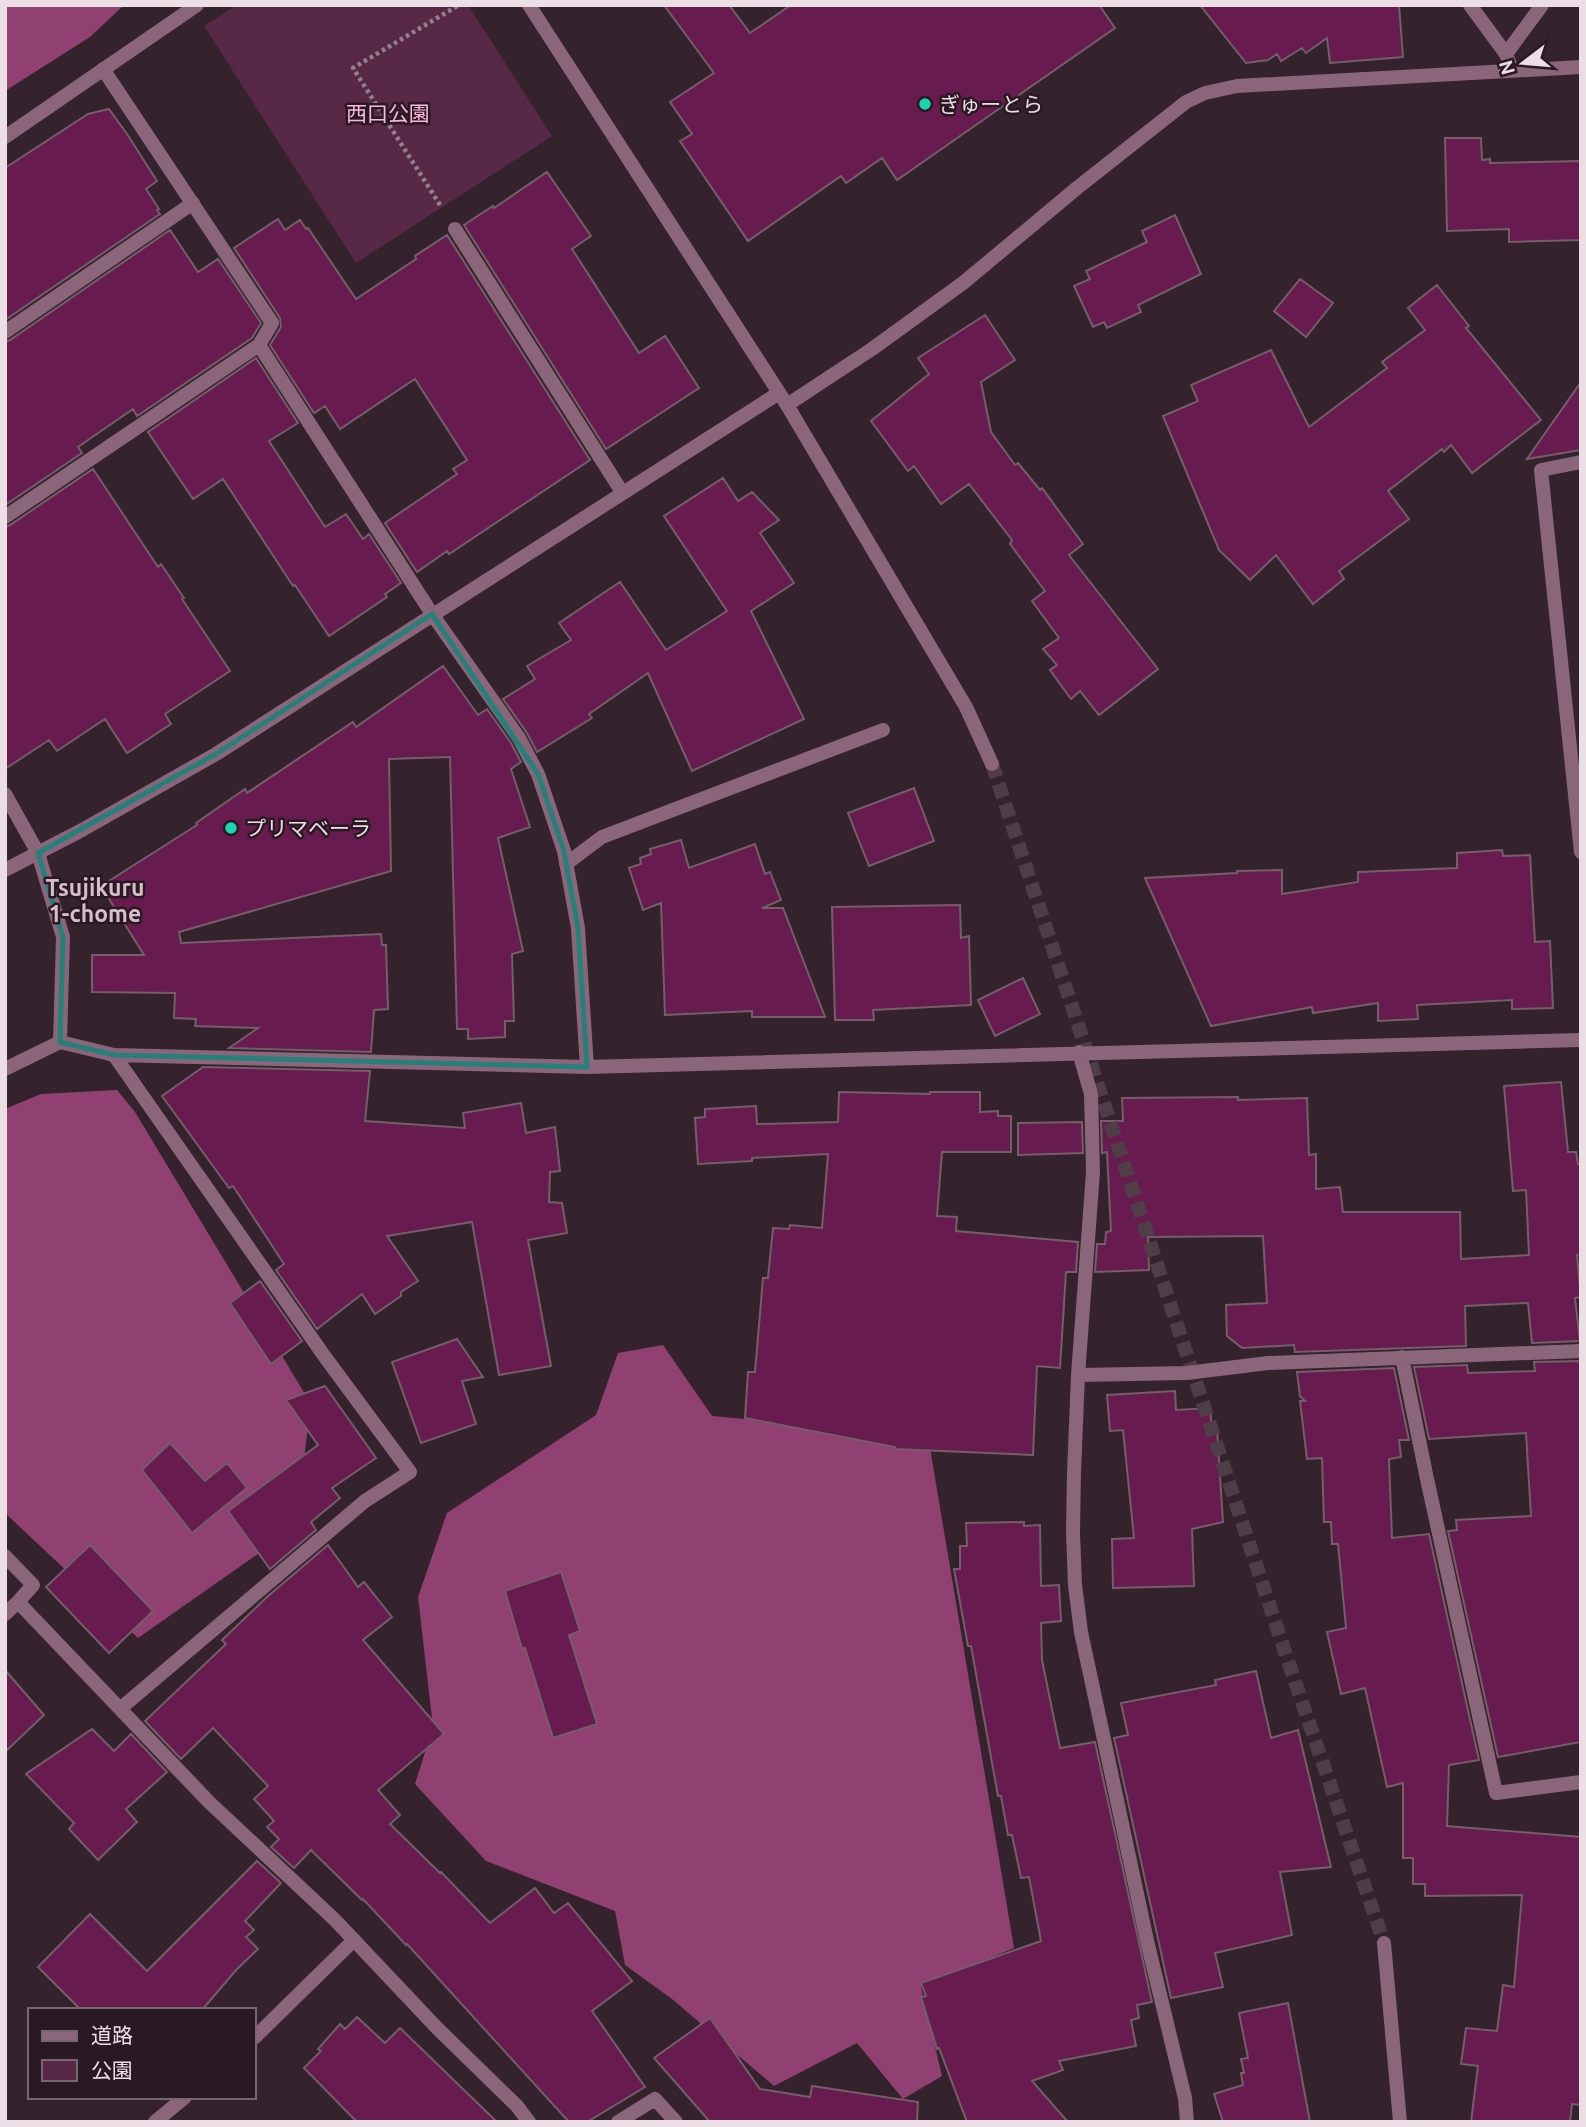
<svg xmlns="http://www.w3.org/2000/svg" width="1586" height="2127" font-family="Ubuntu,'Noto Sans JP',sans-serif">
	<rect width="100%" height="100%" fill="#34222c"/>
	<path fill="#582946" d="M 237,5 L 468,5 L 552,136 L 356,263 L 204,26 Z"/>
	<path fill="#904172" d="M 5,5 L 124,5 L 90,37 L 5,91 Z
		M 117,1090 L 135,1112 L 311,1404 L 295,1528 L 138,1638 L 5,1513 L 5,1109 L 41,1094 Z
		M 663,1345 L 712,1416 L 928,1436 L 1014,1948 L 921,1987 L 942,2076 L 903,2099 L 857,2043 L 774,2086 L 672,1999 L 625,1965 L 615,1911 L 486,1861 L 415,1784 L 433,1727 L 418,1597 L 447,1513 L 596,1415 L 618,1353 Z"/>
	<path fill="#681b4e" stroke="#735e6a" stroke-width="2" d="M 664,5 L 729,5 L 750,33 L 791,5 L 1099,5 L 1115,28 L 897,180 L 882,158 L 846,183 L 841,176 L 748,241 L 680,141 L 692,134 L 670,102 L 714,73 Z
		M 1200,5 L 1399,5 L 1403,57 L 1330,63 L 1327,38 L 1306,53 L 1302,48 L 1281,61 L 1277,54 L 1268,60 L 1246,63 Z
		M 109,109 L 127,134 L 157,181 L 146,189 L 159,209 L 157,210 L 160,214 L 5,320 L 5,168 L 88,114 Z
		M 1445,138 L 1481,138 L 1482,160 L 1490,159 L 1490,163 L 1581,161 L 1581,240 L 1509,242 L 1509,229 L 1447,231 Z
		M 547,172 L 591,236 L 572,249 L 639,353 L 665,336 L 699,388 L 606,449 L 464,225 L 493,206 L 494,208 Z
		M 1175,215 L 1201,274 L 1138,305 L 1141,312 L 1107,328 L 1104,322 L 1093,327 L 1074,286 L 1090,279 L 1086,271 L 1147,242 L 1142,231 Z
		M 278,219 L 285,230 L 300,220 L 306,229 L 308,228 L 356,299 L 416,259 L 415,256 L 447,235 L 590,460 L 449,554 L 447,551 L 417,572 L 385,523 L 457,474 L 453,469 L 467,460 L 415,379 L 340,429 L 325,406 L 314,413 L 270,345 L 281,327 L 280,318 L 234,248 Z
		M 170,230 L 198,272 L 218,259 L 261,323 L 252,338 L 137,416 L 133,409 L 78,447 L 82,453 L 5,505 L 5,342 L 10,340 Z
		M 1300,279 L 1333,303 L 1306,337 L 1274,311 Z
		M 1437,285 L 1469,326 L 1466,328 L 1541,420 L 1472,473 L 1451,445 L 1444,452 L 1442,449 L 1388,491 L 1409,519 L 1339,571 L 1344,579 L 1313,604 L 1276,555 L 1250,580 L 1219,550 L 1163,416 L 1198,401 L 1191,385 L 1271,350 L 1309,427 L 1387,368 L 1382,362 L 1425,330 L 1408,308 Z
		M 985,315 L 1015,360 L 981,382 L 991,432 L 1015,465 L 1018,463 L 1040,490 L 1042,488 L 1083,544 L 1069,555 L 1158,669 L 1099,715 L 1080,691 L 1071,699 L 1050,670 L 1057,665 L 1043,649 L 1059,638 L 1032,601 L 1045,591 L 1010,544 L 1012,540 L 969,484 L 941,504 L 914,466 L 908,471 L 871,421 L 929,374 L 918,358 Z
		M 256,358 L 298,423 L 269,441 L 325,527 L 346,514 L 363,539 L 369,534 L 401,583 L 385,594 L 387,597 L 329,636 L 295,585 L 293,586 L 223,479 L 193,499 L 148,432 Z
		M 1581,382 L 1581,450 L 1527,459 Z
		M 93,469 L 158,567 L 161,564 L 184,598 L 182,599 L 230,671 L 165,714 L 171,724 L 127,753 L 105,719 L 57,751 L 49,740 L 5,769 L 5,527 L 10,525 Z
		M 723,478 L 738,501 L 752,492 L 779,520 L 760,533 L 794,583 L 751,611 L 804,719 L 692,771 L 648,673 L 589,714 L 592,718 L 537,752 L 527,733 L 503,699 L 535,679 L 527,666 L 571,640 L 559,623 L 620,582 L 666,650 L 727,611 L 664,516 Z
		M 443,666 L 478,715 L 487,709 L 511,743 L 521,762 L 511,769 L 530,827 L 498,838 L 523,951 L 512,954 L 514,1021 L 505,1021 L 505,1037 L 468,1039 L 468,1029 L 457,1029 L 450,757 L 389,759 L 391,871 L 179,932 L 181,943 L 381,934 L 382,945 L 386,945 L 388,1009 L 374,1010 L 371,1052 L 229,1048 L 258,1028 L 195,1026 L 196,1019 L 174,1018 L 175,993 L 92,992 L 92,955 L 144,955 L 101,886 L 197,825 L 196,823 L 245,789 L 247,793 L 353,722 L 356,727 Z
		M 914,788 L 934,841 L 869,866 L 848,813 Z
		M 681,840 L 689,868 L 755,844 L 765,874 L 770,872 L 781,900 L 762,908 L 783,908 L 825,1017 L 752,1017 L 752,1011 L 665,1015 L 661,903 L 643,910 L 629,868 L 641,864 L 640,858 L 651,854 L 650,849 Z
		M 1502,850 L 1503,856 L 1530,855 L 1535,942 L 1550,941 L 1553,1008 L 1512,1009 L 1512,1000 L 1417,1005 L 1418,1019 L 1378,1021 L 1378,1003 L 1313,1013 L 1312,1007 L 1211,1026 L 1145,878 L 1237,873 L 1237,871 L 1282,870 L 1282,894 L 1358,882 L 1358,872 L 1457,868 L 1457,853 Z
		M 960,905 L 961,938 L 969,936 L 971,1005 L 873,1010 L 874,1020 L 835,1020 L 832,907 Z
		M 1023,978 L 1040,1014 L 995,1036 L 978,1000 Z
		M 203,1067 L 370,1071 L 365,1121 L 465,1128 L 463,1113 L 521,1103 L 526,1133 L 555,1127 L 560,1171 L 550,1172 L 549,1202 L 562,1203 L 567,1233 L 528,1240 L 551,1366 L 499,1375 L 472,1222 L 387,1236 L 418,1281 L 401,1292 L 401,1296 L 375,1314 L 362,1294 L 317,1329 L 276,1270 L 284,1264 L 233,1186 L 229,1188 L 162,1096 Z
		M 1561,1082 L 1568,1152 L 1576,1152 L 1578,1164 L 1581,1164 L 1581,1254 L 1577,1255 L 1581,1297 L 1575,1298 L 1580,1341 L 1532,1343 L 1528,1303 L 1465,1306 L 1466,1346 L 1295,1352 L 1294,1345 L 1242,1348 L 1227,1336 L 1226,1305 L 1267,1303 L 1263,1236 L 1148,1237 L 1149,1270 L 1095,1272 L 1097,1244 L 1105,1244 L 1106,1232 L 1111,1231 L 1107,1152 L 1102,1153 L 1101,1121 L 1123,1121 L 1122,1098 L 1238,1097 L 1238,1100 L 1307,1098 L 1309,1155 L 1316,1154 L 1316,1189 L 1340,1187 L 1343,1212 L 1460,1212 L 1461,1259 L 1529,1255 L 1526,1190 L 1513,1191 L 1504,1086 Z
		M 839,1092 L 930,1094 L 930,1092 L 980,1092 L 980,1112 L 998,1111 L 998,1116 L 1011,1116 L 1011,1152 L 942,1152 L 937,1216 L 957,1217 L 956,1231 L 1078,1242 L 1076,1272 L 1066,1272 L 1060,1368 L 1037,1366 L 1033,1455 L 895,1449 L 895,1447 L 745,1418 L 748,1372 L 755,1372 L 763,1278 L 768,1278 L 773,1228 L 789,1229 L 790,1225 L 822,1228 L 828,1154 L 752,1158 L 752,1161 L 698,1164 L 695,1118 L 705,1117 L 705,1109 L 756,1106 L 757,1124 L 838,1122 Z
		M 1082,1122 L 1083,1153 L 1018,1155 L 1018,1123 Z
		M 260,1281 L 302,1341 L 271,1364 L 230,1303 Z
		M 457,1339 L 483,1377 L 462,1381 L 476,1424 L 421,1443 L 392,1362 Z
		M 1581,1361 L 1581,1742 L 1498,1757 L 1448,1531 L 1457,1530 L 1456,1520 L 1531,1516 L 1526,1433 L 1429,1439 L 1414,1367 L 1467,1365 L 1468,1373 L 1535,1371 L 1534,1362 Z
		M 1394,1368 L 1409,1440 L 1399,1440 L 1401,1457 L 1389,1459 L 1392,1538 L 1429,1534 L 1479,1760 L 1449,1765 L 1447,1826 L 1581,1837 L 1581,2105 L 1572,2104 L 1570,2122 L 1471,2122 L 1478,2066 L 1461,2064 L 1466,2028 L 1497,2031 L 1503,1985 L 1514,1987 L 1522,1895 L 1425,1896 L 1425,1884 L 1413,1884 L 1413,1858 L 1403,1858 L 1403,1783 L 1387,1787 L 1365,1688 L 1341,1694 L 1327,1632 L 1346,1628 L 1338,1544 L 1332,1544 L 1331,1522 L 1324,1522 L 1322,1458 L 1307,1459 L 1300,1401 L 1305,1401 L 1300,1396 L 1297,1372 Z
		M 325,1386 L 376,1458 L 332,1488 L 340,1498 L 311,1522 L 316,1530 L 270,1569 L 228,1511 L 318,1445 L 286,1400 Z
		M 1175,1391 L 1176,1410 L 1210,1408 L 1212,1429 L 1217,1429 L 1223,1522 L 1192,1529 L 1194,1586 L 1113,1588 L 1112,1539 L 1134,1538 L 1123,1430 L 1110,1431 L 1107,1395 Z
		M 170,1443 L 205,1481 L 227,1463 L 247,1488 L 192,1533 L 142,1470 Z
		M 1024,1522 L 1024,1526 L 1040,1525 L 1041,1586 L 1059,1585 L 1061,1621 L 1041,1623 L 1042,1660 L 1060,1748 L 1095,1742 L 1152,2002 L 1137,2005 L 1139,2018 L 1131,2020 L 1136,2046 L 1059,2061 L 1063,2070 L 1032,2081 L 1068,2122 L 967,2122 L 939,2048 L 937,2049 L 921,1997 L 926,1996 L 921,1983 L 1041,1941 L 1029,1877 L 1021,1878 L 1012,1835 L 1008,1835 L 1001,1796 L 998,1796 L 971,1646 L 968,1646 L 954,1569 L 960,1569 L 960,1546 L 967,1546 L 966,1523 Z
		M 90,1545 L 153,1611 L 109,1653 L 46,1587 Z
		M 328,1545 L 358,1587 L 364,1582 L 392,1617 L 363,1640 L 444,1734 L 378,1790 L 400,1815 L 390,1824 L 440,1873 L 441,1872 L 490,1923 L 535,1888 L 554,1913 L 568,1903 L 632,1981 L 592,2011 L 645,2087 L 587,2122 L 569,2122 L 407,1944 L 406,1945 L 363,1899 L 362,1900 L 311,1850 L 294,1868 L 271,1847 L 279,1839 L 267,1827 L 274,1821 L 254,1799 L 268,1786 L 213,1728 L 181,1759 L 145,1721 L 226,1644 L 222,1640 L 267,1597 Z
		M 561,1572 L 580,1631 L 569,1635 L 597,1724 L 553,1738 L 525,1648 L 522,1649 L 505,1591 Z
		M 5,1670 L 44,1715 L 5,1752 Z
		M 1256,1671 L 1271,1738 L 1298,1730 L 1331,1867 L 1280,1872 L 1292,1935 L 1215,1953 L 1223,1987 L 1171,1998 L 1114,1738 L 1128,1735 L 1121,1703 L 1216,1685 L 1215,1680 Z
		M 92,1729 L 114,1751 L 131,1734 L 167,1772 L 126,1809 L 137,1822 L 98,1860 L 69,1829 L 74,1823 L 26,1774 Z
		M 257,1861 L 281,1883 L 245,1921 L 254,1930 L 246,1937 L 258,1949 L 237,1969 L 202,2010 L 81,2010 L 38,1967 L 90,1914 L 147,1971 Z
		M 1288,2003 L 1310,2122 L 1223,2122 L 1214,2094 L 1243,2085 L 1241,2073 L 1244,2073 L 1241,2059 L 1248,2058 L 1239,2013 Z
		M 357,2017 L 385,2043 L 400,2028 L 497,2122 L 357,2122 L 304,2068 L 321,2051 L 318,2049 L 340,2024 L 345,2029 Z
		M 710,2018 L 760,2089 L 810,2097 L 812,2086 L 918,2102 L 917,2122 L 710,2122 L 654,2058 Z"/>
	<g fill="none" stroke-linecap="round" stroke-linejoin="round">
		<path stroke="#4f3e48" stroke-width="14" stroke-dasharray="14 7" stroke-linecap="butt" d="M 992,764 L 1284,1649 L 1384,1943"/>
		<path stroke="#92838b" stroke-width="4.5" stroke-dasharray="3.5 3.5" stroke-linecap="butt" d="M 440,205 L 353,68 L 459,5"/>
		<path stroke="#8b667b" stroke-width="14" d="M 1506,54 L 1542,5
			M 121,1708 L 365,1501
			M 254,2038 L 354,1940
			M 155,2122 L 185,2097"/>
		<path stroke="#8b667b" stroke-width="14" d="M 1470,5 L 1506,54 L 1512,70
			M 103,69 L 272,323 L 259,345 L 432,614 L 519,738 L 538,774 L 564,851 L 578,928 L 587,1067
			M 5,137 L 197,5
			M 455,229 L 622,492
			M 5,332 L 193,203
			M 787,405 L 872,349 L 963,283 L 1077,188 L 1186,102 L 1205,93 L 1237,86 L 1581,67
			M 1581,462 L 1541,470 L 1581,852
			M 5,517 L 259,345
			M 5,794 L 38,853 L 63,937 L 60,1042
			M 566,864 L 602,837 L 883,730
			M 1079,1052 L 1091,1094 L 1093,1172 L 1078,1375 L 1074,1473 L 1073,1533 L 1075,1585 L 1081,1632 L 1148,1945 L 1185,2098 L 1187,2122
			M 114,1055 L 325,1357 L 410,1472 L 365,1501
			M 5,1069 L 60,1042 L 114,1055 L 587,1067 L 1581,1040
			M 1402,1357 L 1427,1479 L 1496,1793 L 1581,1782
			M 1078,1375 L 1187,1373 L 1268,1363 L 1581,1351
			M 5,1556 L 33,1585 L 18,1602 L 209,1802 L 335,1920 L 437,2028 L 517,2106 L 529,2122
			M 5,1614 L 18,1602
			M 618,2122 L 655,2099 L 676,2122"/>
		<path stroke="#8b667b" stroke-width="14" d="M 529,5 L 787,405 L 966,707 L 992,764
			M 5,870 L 82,830 L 216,754 L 779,393
			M 1384,1943 L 1400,2122"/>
	</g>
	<path fill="none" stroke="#25807a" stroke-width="5" stroke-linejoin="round" d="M 432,614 L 538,774 L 564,851 L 578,928 L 587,1067 L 114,1055 L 60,1042 L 63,937 L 38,853 L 216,754 Z"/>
	<g fill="#1ad5b2" stroke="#2a1822" stroke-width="2.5">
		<circle cx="925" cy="104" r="7"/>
		<circle cx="231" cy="828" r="7"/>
	</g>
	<g text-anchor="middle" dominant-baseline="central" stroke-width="5" stroke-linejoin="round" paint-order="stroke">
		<g font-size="21" fill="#ebdee5" stroke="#2a1822" text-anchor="start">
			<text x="939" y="104">ぎゅーとら</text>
			<text x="245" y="828">プリマベーラ</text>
		</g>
		<g font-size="21" fill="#fbb7de" stroke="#2a1822">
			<text x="388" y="113">西口公園</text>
		</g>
		<g font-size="23" font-weight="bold" fill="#d5bdca" stroke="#2a1822">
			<text x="95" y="887">Tsujikuru<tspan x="95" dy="26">1-chome</tspan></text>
		</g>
	</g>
	<rect width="1586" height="2127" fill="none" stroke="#ebdee5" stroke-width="14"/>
	<rect x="28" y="2008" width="228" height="91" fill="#2a1822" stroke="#776770" stroke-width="2"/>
	<rect x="42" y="2031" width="35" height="10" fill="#8b667b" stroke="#776770" stroke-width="2"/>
	<text x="91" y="2043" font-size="21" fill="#ebdee5">道路</text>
	<rect x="42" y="2060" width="35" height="21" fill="#582946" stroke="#776770" stroke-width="2"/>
	<text x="91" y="2078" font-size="21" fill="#ebdee5">公園</text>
	<g transform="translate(1523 63) rotate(254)" stroke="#2a1822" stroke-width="5" paint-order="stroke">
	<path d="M0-5L12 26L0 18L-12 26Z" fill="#ebdee5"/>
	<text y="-10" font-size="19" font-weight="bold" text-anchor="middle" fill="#ebdee5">N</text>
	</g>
</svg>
